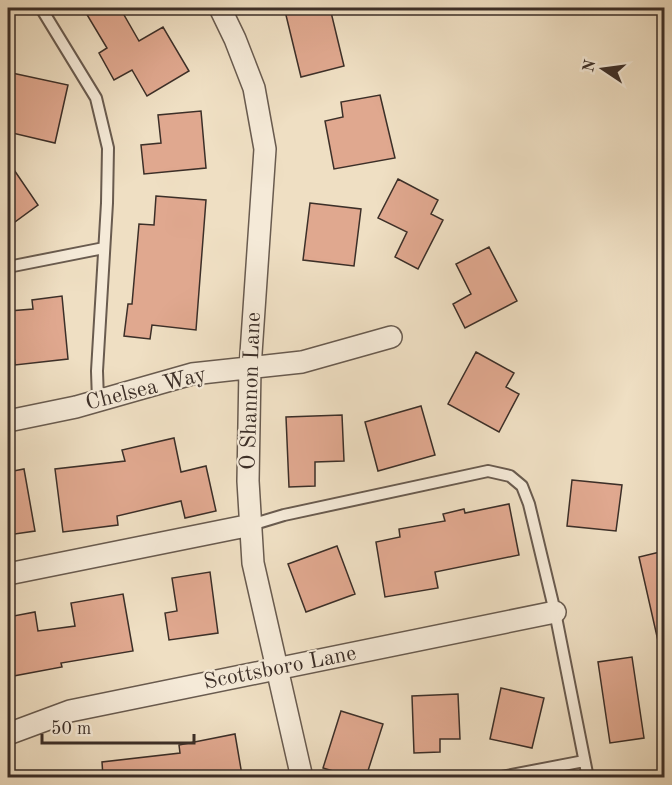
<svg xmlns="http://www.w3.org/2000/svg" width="672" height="785" font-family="'Old Standard TT',serif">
	<rect width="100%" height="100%" fill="#efdfc3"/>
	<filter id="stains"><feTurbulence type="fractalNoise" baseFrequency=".00333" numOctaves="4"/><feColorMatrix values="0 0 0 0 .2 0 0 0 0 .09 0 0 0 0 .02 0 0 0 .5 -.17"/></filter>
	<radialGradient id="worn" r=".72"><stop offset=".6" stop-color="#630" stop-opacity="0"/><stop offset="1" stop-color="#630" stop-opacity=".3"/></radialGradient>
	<path fill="#e0a88f" stroke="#3c2f28" stroke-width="1.5" d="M 83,8 L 120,8 L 139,41 L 163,27 L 189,71 L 147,96 L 132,70 L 114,80 L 99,53 L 107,48 Z
		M 299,8 L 330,8 L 344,66 L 301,77 L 285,11 Z
		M 12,73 L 68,85 L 55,143 L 8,132 L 8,92 Z
		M 380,95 L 395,158 L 334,169 L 325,121 L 343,117 L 341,102 Z
		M 201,111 L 206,168 L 144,174 L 141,145 L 161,143 L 158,115 Z
		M 8,161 L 38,205 L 8,227 Z
		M 398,179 L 438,200 L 431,214 L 443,220 L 418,269 L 395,257 L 407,232 L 378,218 Z
		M 156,196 L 206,200 L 196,330 L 152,325 L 150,339 L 124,336 L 128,304 L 132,304 L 139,224 L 154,225 Z
		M 310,203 L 361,209 L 354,266 L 303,260 Z
		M 489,247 L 517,301 L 465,328 L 453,304 L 471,294 L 456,264 Z
		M 62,296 L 68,359 L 15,365 L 9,311 L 33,309 L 32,300 Z
		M 476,352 L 514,373 L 506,387 L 519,394 L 499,432 L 448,404 Z
		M 421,406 L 435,455 L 378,471 L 365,422 Z
		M 342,415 L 344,461 L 315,462 L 315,486 L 289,487 L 286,417 Z
		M 174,438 L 181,472 L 206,466 L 216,511 L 185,518 L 181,501 L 117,516 L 118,525 L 63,532 L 55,469 L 125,461 L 122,450 Z
		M 24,469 L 35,531 L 8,535 L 8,472 Z
		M 572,480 L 622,485 L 616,531 L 567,526 Z
		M 509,504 L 519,555 L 435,572 L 438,588 L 385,597 L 376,542 L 400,537 L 399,529 L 445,521 L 443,514 L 464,509 L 465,513 Z
		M 337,546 L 355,594 L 306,612 L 288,564 Z
		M 664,551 L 664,640 L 658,641 L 639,557 Z
		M 210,572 L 218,633 L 169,640 L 165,613 L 177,611 L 172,578 Z
		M 123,594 L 133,651 L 61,663 L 62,667 L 8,677 L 8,617 L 35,612 L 38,631 L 75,626 L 71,603 Z
		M 632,657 L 644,738 L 610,743 L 598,662 Z
		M 501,688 L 544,698 L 532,748 L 490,739 Z
		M 458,694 L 460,739 L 440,739 L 440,752 L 414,753 L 412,696 Z
		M 341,711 L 383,724 L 366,777 L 353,777 L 323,768 Z
		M 235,734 L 242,775 L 227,777 L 103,777 L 102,762 L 180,753 L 179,745 Z"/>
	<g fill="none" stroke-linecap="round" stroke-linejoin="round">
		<g stroke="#695b4f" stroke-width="14">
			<path id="service" d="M 41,8 L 96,98 L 108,148 L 107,203 L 97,371 L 98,401
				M 8,267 L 104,248
				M 251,525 L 284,515 L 488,471 L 510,476 L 522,486 L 529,504 L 555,612 L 588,778
				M 496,778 L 584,761"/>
		</g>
		<g stroke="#695b4f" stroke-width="24">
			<path id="minor" d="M 220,8 L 235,39 L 254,88 L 265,149 L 250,368 L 248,481 L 253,563 L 302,778
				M 8,421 L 76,407 L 192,374 L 302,362 L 391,337
				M 8,574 L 251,525
				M 8,734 L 70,711 L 555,612"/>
		</g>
		<use href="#service" stroke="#f5ead8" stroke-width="10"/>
		<use href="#minor" stroke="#f5ead8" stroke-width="21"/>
	</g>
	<g text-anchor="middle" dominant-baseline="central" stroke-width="4.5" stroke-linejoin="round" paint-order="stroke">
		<g font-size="22" fill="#3c2f28" stroke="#f5ead8">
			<text transform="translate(146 389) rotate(-14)">Chelsea Way</text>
			<text transform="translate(251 391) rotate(-88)">O Shannon Lane</text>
			<text transform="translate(280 668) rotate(-11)">Scottsboro Lane</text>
		</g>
	</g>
	<rect width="672" height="785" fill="none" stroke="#efdfc3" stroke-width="30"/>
	<rect x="9" y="9" width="654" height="767" fill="none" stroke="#3c2f28" stroke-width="3"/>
	<rect x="15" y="15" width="642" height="755" fill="none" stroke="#3c2f28" stroke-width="1.5"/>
	<g transform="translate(603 69) rotate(283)" stroke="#f5ead8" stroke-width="4.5" paint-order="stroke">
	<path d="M0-4.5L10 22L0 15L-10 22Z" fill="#3c2f28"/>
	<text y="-9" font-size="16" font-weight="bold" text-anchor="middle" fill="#3c2f28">N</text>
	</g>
	<path d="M42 734v9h152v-9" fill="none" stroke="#3c2f28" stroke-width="3"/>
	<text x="51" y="734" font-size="18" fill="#3c2f28" stroke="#f5ead8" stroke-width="4.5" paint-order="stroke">50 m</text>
	<rect width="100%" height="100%" filter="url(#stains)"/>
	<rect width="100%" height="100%" fill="url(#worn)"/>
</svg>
